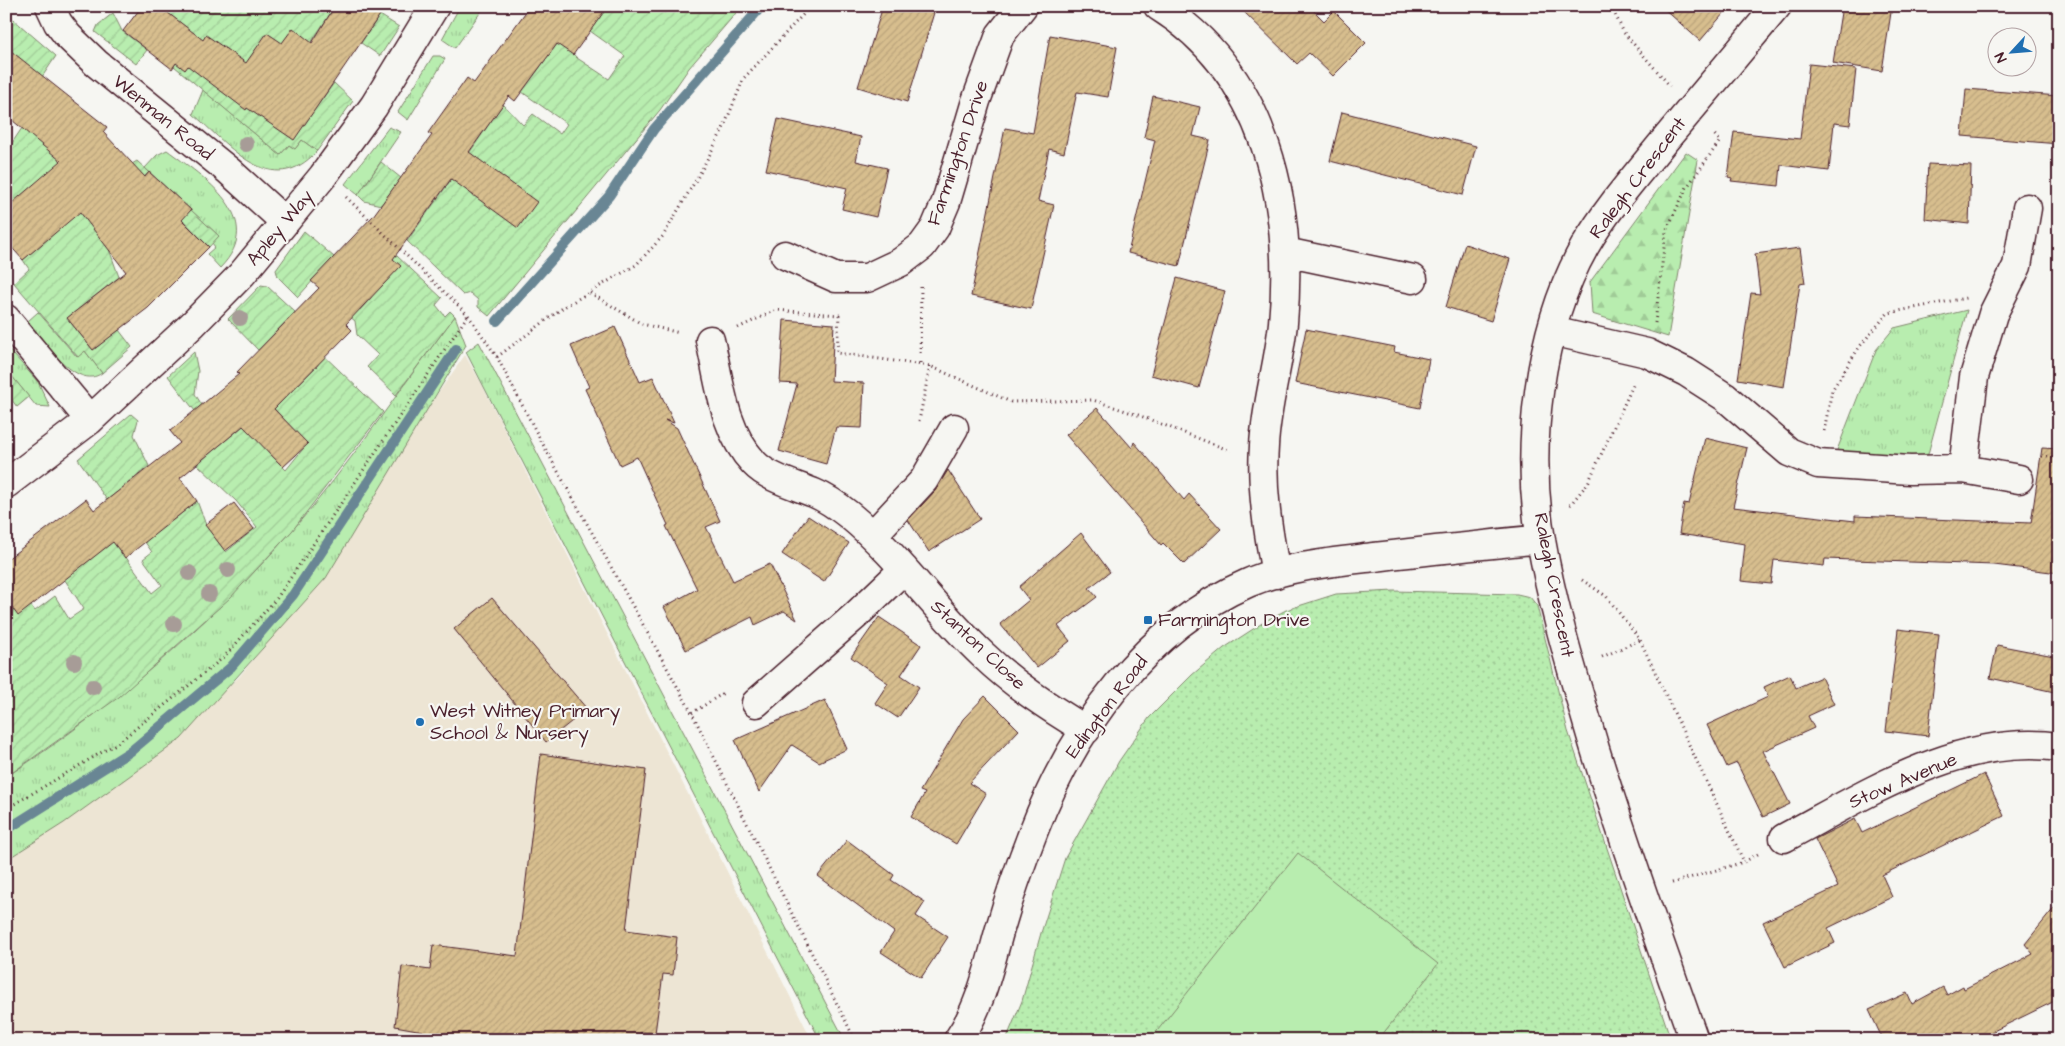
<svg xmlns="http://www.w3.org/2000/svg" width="2065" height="1046" font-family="'Architects Daughter',sans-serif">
	<defs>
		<pattern id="grass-tufts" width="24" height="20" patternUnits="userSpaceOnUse" patternTransform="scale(1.25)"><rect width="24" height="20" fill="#b8edaf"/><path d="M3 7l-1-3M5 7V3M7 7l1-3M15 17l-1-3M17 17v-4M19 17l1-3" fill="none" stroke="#a0cb97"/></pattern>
		<pattern id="forest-firs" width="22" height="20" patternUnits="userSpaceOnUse" patternTransform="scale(1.25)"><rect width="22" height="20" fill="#b8edaf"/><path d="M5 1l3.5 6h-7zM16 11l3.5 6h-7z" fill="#a0cb97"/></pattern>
		<pattern id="park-dots" width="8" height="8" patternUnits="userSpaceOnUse" patternTransform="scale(1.25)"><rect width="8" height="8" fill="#b8edaf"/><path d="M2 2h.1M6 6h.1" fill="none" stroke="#a0cb97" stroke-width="1.8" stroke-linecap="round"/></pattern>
		<pattern id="garden-furrows" width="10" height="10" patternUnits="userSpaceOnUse" patternTransform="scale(1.25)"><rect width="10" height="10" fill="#b8edaf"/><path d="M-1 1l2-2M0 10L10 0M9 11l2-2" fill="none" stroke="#a0cb97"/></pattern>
		<pattern id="building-hatch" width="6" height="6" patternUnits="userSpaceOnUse" patternTransform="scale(1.25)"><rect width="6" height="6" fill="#d7be8e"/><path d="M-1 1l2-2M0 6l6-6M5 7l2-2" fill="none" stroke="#baa37b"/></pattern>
	</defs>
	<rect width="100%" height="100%" fill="#f6f6f2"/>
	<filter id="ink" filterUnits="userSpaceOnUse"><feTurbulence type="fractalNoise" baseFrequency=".02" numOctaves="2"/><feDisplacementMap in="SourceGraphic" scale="10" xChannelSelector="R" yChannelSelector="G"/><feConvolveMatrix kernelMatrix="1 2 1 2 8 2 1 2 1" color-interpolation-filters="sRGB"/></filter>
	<g filter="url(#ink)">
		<path fill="#ede5d4" d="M 465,355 L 480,381 L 812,1040 L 6,1040 L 6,850 L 137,767 L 239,677 L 296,607 L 369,491 Z"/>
		<path fill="url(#grass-tufts)" stroke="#81866d" d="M 460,6 L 485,6 L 455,48 L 442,39 Z
			M 433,56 L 440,56 L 445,59 L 408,120 L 398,112 Z
			M 203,90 L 280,155 L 289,145 L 295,149 L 302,140 L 317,151 C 272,201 229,145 193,114 Z
			M 389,127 L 401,132 L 358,195 L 345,184 Z
			M 167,150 C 203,177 269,218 220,268 L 207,254 L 215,247 L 212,243 L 219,236 L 145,168 L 157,155 Z
			M 1967,310 L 1925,465 L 1834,458 L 1876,350 L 1894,328 Z
			M 38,312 L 77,357 L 85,351 L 102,373 C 76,392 43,339 28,321 Z
			M 455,316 L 466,345 L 326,578 L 181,739 L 64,823 L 6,860 L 6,777 C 111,708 207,627 290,533 C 350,465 400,388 455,316 Z
			M 479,342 L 845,1040 L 820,1040 L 466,352 Z
			M 6,346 L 38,382 L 50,407 L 36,406 L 6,369 Z"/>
		<path fill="url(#forest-firs)" stroke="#81866d" d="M 1686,152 L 1698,160 L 1668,337 L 1592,314 L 1590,282 Z"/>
		<path fill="url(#park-dots)" stroke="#81866d" d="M 1394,591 L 1517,594 L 1530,597 L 1537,606 L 1568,731 L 1671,1040 L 1006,1040 L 1022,1001 L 1041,933 L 1065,858 L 1119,761 L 1149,718 L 1192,675 L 1224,648 L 1267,620 L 1286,610 L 1336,594 Z"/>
		<path fill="url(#garden-furrows)" stroke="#81866d" d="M 159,6 L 335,6 L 309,46 L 254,112 L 293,139 L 334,83 L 353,101 L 317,151 L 302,140 L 295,149 L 289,145 L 280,155 L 174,66 L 197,36 Z
			M 603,6 L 655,6 L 665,13 L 670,6 L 742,6 L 689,68 L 660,110 L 489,316 L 478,307 L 478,300 L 470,293 L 463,295 L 407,241 L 453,177 L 474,197 L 486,183 L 527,195 L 505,179 L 465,159 L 503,104 L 523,125 L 533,114 L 560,134 L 567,124 L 522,92 L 560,40 L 577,58 L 609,79 L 625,56 L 590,31 L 606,9 Z
			M 6,13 L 56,56 L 40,80 L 38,74 L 6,47 Z
			M 113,13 L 122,31 L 147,50 L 136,64 L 95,32 L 98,25 Z
			M 380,15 L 399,27 L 380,56 L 361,43 Z
			M 28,119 L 132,164 L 137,161 L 149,172 L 144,177 L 191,210 L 219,236 L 209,247 L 180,217 L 109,249 L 119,277 L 67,318 L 93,350 L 119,330 L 132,347 L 102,373 L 85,351 L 78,357 L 14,283 L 29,269 L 23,260 L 45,241 L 10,200 L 6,202 L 6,152 Z
			M 381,162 L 401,178 L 381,205 L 364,201 L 358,195 Z
			M 304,231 L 334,257 L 298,297 L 278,277 L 276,270 Z
			M 382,242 L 442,298 L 436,305 L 445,316 L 450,311 L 455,316 L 396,395 L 367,367 L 378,355 L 357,335 L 355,321 L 343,311 L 351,302 L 360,310 L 371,298 Z
			M 261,285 L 267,286 L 295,312 L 258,350 L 228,319 Z
			M 318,350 L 383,412 L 292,531 L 230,598 L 119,697 L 6,777 L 6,596 L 18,588 L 35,611 L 55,596 L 69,619 L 84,609 L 59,571 L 114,541 L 152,593 L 162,585 L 143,559 L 152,552 L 137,531 L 172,521 L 197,501 L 206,525 L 226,552 L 257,527 L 236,501 L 197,464 L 247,423 L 270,454 L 286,470 L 307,444 L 269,403 L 300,383 L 318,365 Z
			M 194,352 L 198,371 L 195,394 L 202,405 L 195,411 L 168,376 Z
			M 6,369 L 29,397 L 17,407 L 6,392 Z
			M 131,414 L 138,420 L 134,435 L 149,466 L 107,500 L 78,459 Z"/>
		<path fill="#b8edaf" stroke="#81866d" d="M 1298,853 L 1438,964 L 1378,1040 L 1150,1040 Z"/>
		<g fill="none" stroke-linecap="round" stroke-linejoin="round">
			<path stroke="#698694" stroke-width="10" d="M 497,321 L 609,196 L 654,129 L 762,6
				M 6,830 L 131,751 L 231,667 L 293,595 L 456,349"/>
		</g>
		<path fill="url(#building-hatch)" stroke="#4a1f2b" d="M 142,6 L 159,6 L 203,40 L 206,35 L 246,63 L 267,33 L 282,43 L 293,28 L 312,43 L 335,6 L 386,6 L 294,140 L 247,108 L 246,110 L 188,66 L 185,70 L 176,63 L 172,69 L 123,31 Z
			M 530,6 L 608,6 L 573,55 L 557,44 L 515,101 L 509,96 L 469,152 L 537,202 L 518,228 L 451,179 L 393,259 L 401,266 L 346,324 L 352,330 L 274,409 L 308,444 L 283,467 L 243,426 L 180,478 L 197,501 L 125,558 L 113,542 L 18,616 L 6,599 L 6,560 L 86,499 L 94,510 L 180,443 L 170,431 L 239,374 L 237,372 L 319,288 L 311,281 L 373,216 L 432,135 L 428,133 L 467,78 L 474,83 Z
			M 883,6 L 936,6 L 907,102 L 858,87 Z
			M 1238,6 L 1309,6 L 1324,21 L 1334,11 L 1366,43 L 1333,76 L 1309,53 L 1297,64 Z
			M 1661,6 L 1730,6 L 1700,41 Z
			M 1842,6 L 1892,6 L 1882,71 L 1833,63 Z
			M 1050,35 L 1117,47 L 1108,97 L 1077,92 L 1064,153 L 1049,149 L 1038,201 L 1054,205 L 1031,309 L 971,296 L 1005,128 L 1033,133 Z
			M 6,47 L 107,127 L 103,132 L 145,177 L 149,172 L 191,210 L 182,220 L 209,247 L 148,308 L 93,350 L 67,318 L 126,272 L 80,212 L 23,260 L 6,241 L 6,208 L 61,161 L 6,115 Z
			M 1809,64 L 1856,69 L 1850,125 L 1834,123 L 1829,171 L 1781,165 L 1779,186 L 1731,181 L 1732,178 L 1728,177 L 1734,132 L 1800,139 Z
			M 1966,89 L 2059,96 L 2059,144 L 1962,136 Z
			M 1153,96 L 1200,107 L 1193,136 L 1210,140 L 1179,266 L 1128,253 L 1155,140 L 1144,137 Z
			M 1342,112 L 1476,146 L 1463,195 L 1330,161 Z
			M 778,119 L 861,137 L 856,161 L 887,168 L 876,217 L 842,209 L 847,188 L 766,170 Z
			M 1928,164 L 1971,166 L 1969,224 L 1925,219 Z
			M 1465,244 L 1510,259 L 1491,321 L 1446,307 Z
			M 1800,248 L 1805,283 L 1800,284 L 1784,387 L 1738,379 L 1751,293 L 1760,294 L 1755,254 Z
			M 1177,278 L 1225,291 L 1199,388 L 1151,375 Z
			M 784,320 L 834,324 L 831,381 L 864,383 L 862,428 L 836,427 L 826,464 L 779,451 L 797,384 L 780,383 Z
			M 615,327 L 640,382 L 653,377 L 674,423 L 665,420 L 677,428 L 720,521 L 706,527 L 733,581 L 770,564 L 797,620 L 784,611 L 755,625 L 752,617 L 686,650 L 664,607 L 697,589 L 666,526 L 668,525 L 637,457 L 620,465 L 585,389 L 589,387 L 571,346 Z
			M 1306,329 L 1395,347 L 1394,352 L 1429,359 L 1420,408 L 1295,383 Z
			M 1097,408 L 1132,448 L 1134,442 L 1184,500 L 1189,494 L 1221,529 L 1184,564 L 1163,543 L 1161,545 L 1066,435 Z
			M 1705,438 L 1747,448 L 1733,507 L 1855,521 L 1855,516 L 2031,523 L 2042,448 L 2059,449 L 2059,573 L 1994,565 L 1825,559 L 1824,566 L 1774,560 L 1771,584 L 1741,581 L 1745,544 L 1679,534 L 1684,503 L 1689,504 Z
			M 948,470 L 980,519 L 929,552 L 908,520 L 935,491 Z
			M 234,503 L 254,529 L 225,551 L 205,525 Z
			M 808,516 L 849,543 L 824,582 L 782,554 Z
			M 1081,533 L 1110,572 L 1089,588 L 1097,597 L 1058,626 L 1070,641 L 1037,668 L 1000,624 L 1029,600 L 1019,587 Z
			M 492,598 L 587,709 L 546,742 L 454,629 Z
			M 879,617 L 921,645 L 901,675 L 919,687 L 898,718 L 875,703 L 888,683 L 851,657 Z
			M 1898,629 L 1939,634 L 1928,736 L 1886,731 Z
			M 1997,645 L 2059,657 L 2059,693 L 1990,678 Z
			M 1790,675 L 1796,688 L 1821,677 L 1834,704 L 1808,716 L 1814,728 L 1763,751 L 1790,804 L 1763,817 L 1737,763 L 1727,767 L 1707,725 L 1768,697 L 1764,687 Z
			M 985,696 L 1019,730 L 969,783 L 986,794 L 956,844 L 911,817 L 925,793 L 920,791 L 963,719 Z
			M 825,700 L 847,749 L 819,762 L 792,745 L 759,792 L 735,740 Z
			M 541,754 L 646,770 L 626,930 L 677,937 L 673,975 L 663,974 L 655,1033 L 641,1032 L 640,1040 L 421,1040 L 423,1031 L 395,1026 L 402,966 L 430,970 L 433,945 L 517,956 Z
			M 1984,774 L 2004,816 L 1882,875 L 1892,897 L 1828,928 L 1835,943 L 1785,967 L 1763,922 L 1838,887 L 1815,839 L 1855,819 L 1862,833 Z
			M 847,840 L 894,875 L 891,880 L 925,902 L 916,916 L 948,937 L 921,978 L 881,952 L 894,932 L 818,876 Z
			M 2059,902 L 2059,999 L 1975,1040 L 1883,1040 L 1869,1010 L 1907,993 L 1912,1004 L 1943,987 L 1947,995 L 1963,986 L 1964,989 L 2033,954 L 2025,944 Z"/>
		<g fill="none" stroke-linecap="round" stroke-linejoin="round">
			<g stroke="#4a1f2b" stroke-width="31">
				<path id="street" d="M 50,6 L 58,23 L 68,36 L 96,63 L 229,171 L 285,222
					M 1158,6 C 1266,73 1294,204 1283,323 C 1279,364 1266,405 1264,446 C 1261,489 1268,531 1276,574
					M 1285,252 L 1413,279
					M 785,255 L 836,278 L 867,278 L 901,262 L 922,246 L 935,228 L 946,202 L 976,101 L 1000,35 L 1023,6
					M 6,319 L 90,420
					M 1552,331 L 1647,353 L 1686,372 L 1725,397 L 1789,452 L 1818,464 L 1910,470 L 1963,469 L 2019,479
					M 710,340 C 720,382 723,430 754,463 C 768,478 795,485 814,493 C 826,498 839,507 849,515 C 899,556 935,610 982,654 C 1013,684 1048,707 1086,730
					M 1963,469 L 1974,377 L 1993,314 L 2017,266 L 2027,208
					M 6,484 L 90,420 L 193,324 L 242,274 L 323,176 L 374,106 L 435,6
					M 873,535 L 924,480 L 954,428
					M 756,703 L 855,616 L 904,569
					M 1784,838 C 1867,794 1960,733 2059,747
					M 958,1040 C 980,1008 989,968 999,932 C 1009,897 1021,863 1034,830 C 1073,729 1146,627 1248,583 C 1287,566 1333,562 1374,557 C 1430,550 1485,545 1541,539
					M 1694,1040 C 1660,943 1625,847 1595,749 C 1575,680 1553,610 1541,540 C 1525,447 1538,329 1585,246 C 1606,210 1634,178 1660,146 C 1699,99 1738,53 1777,6"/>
			</g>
			<path stroke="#4a1f2b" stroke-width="3" stroke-dasharray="1 4" stroke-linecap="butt" d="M 1611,6 L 1624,33 L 1670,86
				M 346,197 L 468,315 L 497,357 L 540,439 L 692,713 L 855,1040
				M 590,293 L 642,324 L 680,333
				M 1655,323 L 1666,231 L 1687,187 L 1720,141 L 1713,133
				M 738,328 L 776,310 L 839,315 L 837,353 L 930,366 L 1011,402 L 1093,400 L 1138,415 L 1231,451
				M 497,357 L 564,307 L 636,265 L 663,236 L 700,173 L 723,129 L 744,78 L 811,6
				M 920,363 L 921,286
				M 919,421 L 930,366
				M 1824,431 L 1832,390 L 1860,346 L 1888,313 L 1966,298
				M 2042,456 L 2059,459
				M 1570,505 L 1588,483 L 1634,383
				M 1582,580 L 1606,596 L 1640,640 L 1744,862
				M 1602,657 L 1640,640
				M 692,713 L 725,692
				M 6,809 L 119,742 L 224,657 L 277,598 L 468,315
				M 1672,883 L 1744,862 L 1758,854"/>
			<use href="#street" stroke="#f6f6f2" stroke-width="28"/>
		</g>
		<g fill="#a79c97">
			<circle cx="246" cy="144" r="8"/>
			<circle cx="240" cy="318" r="8"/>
			<circle cx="228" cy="570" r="8"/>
			<circle cx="189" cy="573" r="8"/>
			<circle cx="209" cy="594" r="8"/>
			<circle cx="174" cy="624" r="8"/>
			<circle cx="74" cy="662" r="8"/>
			<circle cx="93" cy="687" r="8"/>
		</g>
	</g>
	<g fill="#1f6fb2" stroke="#f6f6f2" stroke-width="2">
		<rect x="1143" y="615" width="10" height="10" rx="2.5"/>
		<circle cx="420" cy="722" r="5"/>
	</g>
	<g text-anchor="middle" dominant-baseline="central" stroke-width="4.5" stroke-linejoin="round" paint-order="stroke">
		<g font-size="19" fill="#4a1f2b" stroke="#f6f6f2">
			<text transform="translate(163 118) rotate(39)">Wenman Road</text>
			<text transform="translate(958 153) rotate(-71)">Farmington Drive</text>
			<text transform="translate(1638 178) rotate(-53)">Ralegh Crescent</text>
			<text transform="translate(280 228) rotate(-50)">Apley Way</text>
			<text transform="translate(1554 585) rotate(79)">Ralegh Crescent</text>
			<text transform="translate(978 645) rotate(43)">Stanton Close</text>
			<text transform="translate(1107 707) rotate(-53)">Edington Road</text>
			<text transform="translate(1903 781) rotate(-23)">Stow Avenue</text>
		</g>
		<g font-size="19" fill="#4a1f2b" stroke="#f6f6f2" text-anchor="start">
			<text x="1158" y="620">Farmington Drive</text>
			<text x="430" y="711">West Witney Primary<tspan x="430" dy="22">School &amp; Nursery</tspan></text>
		</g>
	</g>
	<rect width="2065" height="1046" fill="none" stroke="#f6f6f2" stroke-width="25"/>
	<rect x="12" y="12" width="2040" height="1021" fill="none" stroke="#4a1f2b" stroke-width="2" filter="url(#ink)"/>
	<g transform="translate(2012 52) rotate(244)"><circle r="24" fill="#f6f6f2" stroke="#b1a0a2"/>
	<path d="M0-4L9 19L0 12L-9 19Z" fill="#1f6fb2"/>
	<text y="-8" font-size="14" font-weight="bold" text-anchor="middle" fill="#4a1f2b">N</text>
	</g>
</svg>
